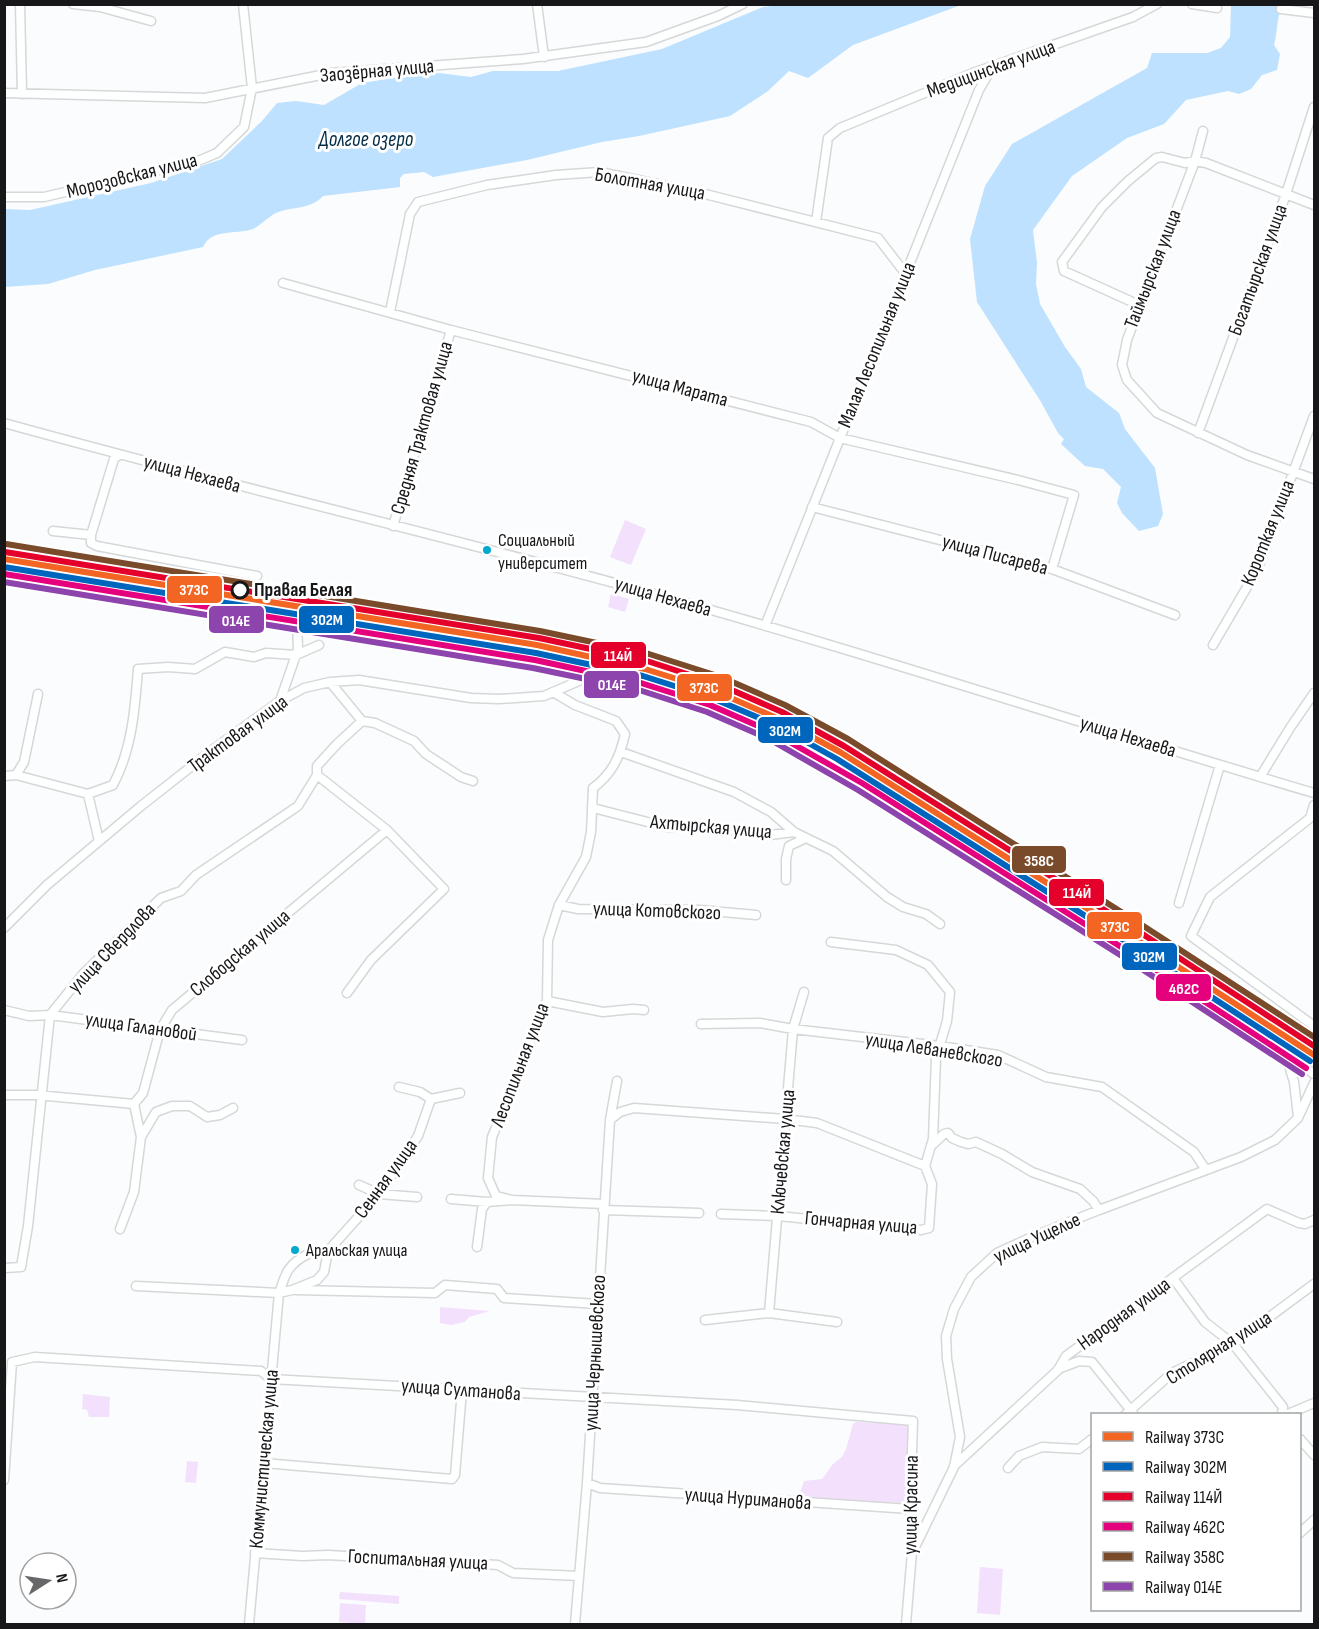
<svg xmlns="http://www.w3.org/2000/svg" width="1319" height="1629" font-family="'Sofia Sans Condensed',sans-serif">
	<rect width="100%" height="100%" fill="#fbfcfd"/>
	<path fill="#f3e0fc" d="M 625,520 L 646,529 L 631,565 L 610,557 Z
		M 611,594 L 629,599 L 625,612 L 608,607 Z
		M 440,1307 L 490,1311 L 469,1317 L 465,1322 L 451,1325 L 440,1323 Z
		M 83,1394 L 110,1397 L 109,1417 L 89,1417 L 87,1410 L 82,1409 Z
		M 856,1422 L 909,1424 L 905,1503 L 804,1498 L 800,1493 L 804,1481 L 822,1479 L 833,1464 L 842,1457 L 846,1449 L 853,1424 Z
		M 187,1461 L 198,1462 L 196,1483 L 185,1482 Z
		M 980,1567 L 1003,1569 L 1000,1615 L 977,1613 Z
		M 340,1592 L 399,1596 L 399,1604 L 339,1599 Z
		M 340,1603 L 366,1605 L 365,1624 L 339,1622 Z"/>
	<path fill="#bde1fe" d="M 780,5 L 961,5 L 853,45 L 808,78 L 789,71 L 768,91 L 730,116 L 639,136 L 602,142 L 527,160 L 433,177 L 424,172 L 404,174 L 400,178 L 400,187 L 323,196 C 310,210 293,206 276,213 C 268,217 261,225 253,229 C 235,235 212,228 203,247 L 95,270 L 48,284 L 5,287 L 5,209 L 30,210 L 151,183 L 222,159 L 262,121 L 277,103 L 296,101 L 324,105 L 362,83 L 430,72 L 471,77 L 493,71 L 558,71 L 662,49 L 763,7 Z
		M 1231,5 L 1283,5 C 1276,18 1278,31 1274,45 L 1280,54 L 1277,70 L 1262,75 L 1251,89 L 1239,94 L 1228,91 L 1186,100 L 1164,124 L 1127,138 L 1072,176 L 1033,230 L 1037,263 L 1036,284 L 1040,304 L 1065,347 L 1081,369 L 1086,387 L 1119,413 L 1125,429 L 1155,468 L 1163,514 L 1158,526 L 1139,531 L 1122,513 L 1117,503 L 1121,487 L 1103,469 L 1085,466 L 1061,444 L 1064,439 L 1058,433 L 1041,402 L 977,302 L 970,239 L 985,186 L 1012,144 L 1147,68 L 1152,53 L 1207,53 L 1221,48 L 1230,37 Z"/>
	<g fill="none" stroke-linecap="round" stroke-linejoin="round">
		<g stroke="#d6d7d8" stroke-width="11">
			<path id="minor" d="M 20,4 L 22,94
				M 73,4 L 100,7 L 151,21
				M 537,4 L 544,57
				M 1192,4 L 1217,8
				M 1281,9 L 1314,13
				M 4,93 L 205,98 L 331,73 L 523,59 L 646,42 L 718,16 L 743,4
				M 1203,131 L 1195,161 L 1127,340 L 1122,365 L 1127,380 L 1157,413 L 1247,455 L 1314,479
				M 4,197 L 44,197 L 198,161 L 217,153 L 244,127 L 252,88 L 243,4
				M 816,222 L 828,138 L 840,128 L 973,73 L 1133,17 L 1157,4
				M 283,283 L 451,330 L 811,422 L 840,438 L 1018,480 L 1074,495 L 1052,569
				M 1139,305 L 1064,271 L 1062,262 L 1102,207 L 1128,181 L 1156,158 L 1162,157 L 1185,163 L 1195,161 L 1206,163 L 1314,205
				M 390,312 L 410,214 L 418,202 L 487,185 L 556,175 L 600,172 L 709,195 L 878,238 L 905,273
				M 4,423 C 213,481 424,531 633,588 C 862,651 1087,726 1314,793
				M 1198,433 L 1286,194 L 1314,107
				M 812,507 L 1052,569 L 1175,615
				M 393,526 L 451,330
				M 53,531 L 91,535 L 114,459 L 119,455
				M 91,535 L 91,543 L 97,546 L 257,576
				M 4,569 L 127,590 L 173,601 L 213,606 L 250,616 L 297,622 L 298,649 L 280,701
				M 765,626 L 979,90 L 993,66
				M 1213,645 L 1257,570 L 1314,416
				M 330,682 L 362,721 L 375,723 L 414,741 L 426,754 L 461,777 L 473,781
				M 621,752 L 734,792 L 771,812 L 794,832
				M 16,775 L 24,762 L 38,694
				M 317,775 L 387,830 L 444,889 L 371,960 L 347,993
				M 4,776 L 16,775 L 88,794 L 99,841
				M 1260,777 L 1290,728 L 1314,693
				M 88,794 L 113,785 C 132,749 135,709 138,669 L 168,667 L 195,669 L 225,652 L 254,657 L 266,653 L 296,655 L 319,645
				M 1314,805 L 1310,818 L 1210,897 L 1191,936 L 1314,1026
				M 593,808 L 667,827 L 714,828 L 770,835 L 794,832 L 833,851 L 887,897 L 903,907 L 926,914 L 940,924
				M 786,880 L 786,859 L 789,846 L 806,838
				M 1179,903 L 1220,765
				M 559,905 L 578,909 L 700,910 L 756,915
				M 4,928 L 47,885 L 141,806 L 211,751 L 280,701 L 304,688 L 330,682 L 359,680 L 471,698 L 499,699 L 544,696 L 588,677 L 665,692
				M 1168,974 L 1183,980 L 1314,1074
				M 547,1001 L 603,1012 L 633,1009 L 644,1010
				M 4,1010 L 29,1016 L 50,1015 L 242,1040
				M 701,1024 L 760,1023 L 793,1029 L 940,1046 L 998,1055 L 1046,1077 L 1102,1087 L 1194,1152 L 1206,1170
				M 1285,1053 L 1294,1082 L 1298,1117
				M 399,1087 L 420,1092 L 431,1099 L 460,1093
				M 4,1095 L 37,1095 L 134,1104 L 141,1137
				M 134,1104 L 143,1093 L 160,1030 L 172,1010 L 387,830
				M 610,1120 L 620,1112 L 634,1108 L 785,1119 L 817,1123 L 925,1166
				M 931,1146 L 944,1134 L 948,1133 L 952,1138 L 961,1142 L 968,1144 L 976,1142 L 1002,1154 L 1032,1172 L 1080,1189 L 1093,1201 L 1099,1210
				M 359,1185 L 379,1194 L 417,1197
				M 451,1199 L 487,1202 L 512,1200 L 604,1204
				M 512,1200 L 496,1196 L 488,1178 L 492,1137 L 525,1060 L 533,1029 L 547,1001 L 548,940 L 559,905 L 586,857 L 591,832 L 593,788 C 612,774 620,757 625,734 L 616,721 L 575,705 L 553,692
				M 603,1210 L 699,1213
				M 721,1214 L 778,1216 L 921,1230 L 929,1228 L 932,1184 L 925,1166 L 933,1139 L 936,1058 L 947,1021 L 950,992 L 928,965 L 896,950 L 831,942
				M 120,1229 L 134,1192 L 141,1137 L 156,1112 L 172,1106 L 190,1106 L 207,1117 L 220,1115 L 233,1108
				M 477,1247 L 482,1209 L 487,1202
				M 328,1251 C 315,1248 297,1258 289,1269 C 284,1276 282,1286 279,1293 L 292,1290 L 317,1280 L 324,1272 L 328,1251 L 379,1194 L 418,1136 L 431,1099
				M 4,1268 L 21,1267 L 28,1226 L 50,1015 L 84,973 L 161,898 L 181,891 L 196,875 L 298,806 L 317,775 L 317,766 L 337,744 L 362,721
				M 1173,1278 L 1205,1322 L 1233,1344 L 1283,1407 L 1282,1414
				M 136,1286 L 279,1293 L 249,1624
				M 296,1290 L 435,1293 L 445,1285 L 497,1289 L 504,1298 L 598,1304
				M 769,1313 L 793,1029 L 804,992
				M 705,1320 L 769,1313 L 837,1322
				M 1058,1369 L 1079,1361 L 1092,1362 L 1133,1413
				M 1126,1414 L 1172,1373 L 1233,1344 L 1314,1284
				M 1288,1414 L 1314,1403
				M 1300,1439 L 1314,1455
				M 264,1463 L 452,1479 L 455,1475 L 462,1390
				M 954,1466 L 1058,1370 L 1066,1356 L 1267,1209 L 1299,1223 L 1305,1224 L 1314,1220
				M 1008,1468 L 1019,1456 L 1042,1447 L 1079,1449 L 1092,1439
				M 4,1480 L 12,1362 L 35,1357 L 261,1371 L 271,1379 L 737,1405 L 913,1421 L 910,1509 L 915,1545 L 912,1552 L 906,1624
				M 587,1483 L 600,1488 L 910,1509
				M 1300,1533 L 1314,1520
				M 916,1545 L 954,1467 L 960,1437 L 947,1359 L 946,1336 L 954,1309 L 971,1277 L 997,1253 L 1034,1236 L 1099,1210 L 1241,1157 L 1275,1140 L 1298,1118 L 1314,1083
				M 255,1553 L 302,1556 L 328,1555 L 498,1565 L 513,1573 L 579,1576
				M 575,1624 L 587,1483 L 610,1120 L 617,1081"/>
		</g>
		<use href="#minor" stroke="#feffff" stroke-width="8"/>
		<g stroke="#fff" stroke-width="10">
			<path id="rail-1" d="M 4,559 L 537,645 L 645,669 L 715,691 L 779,719 L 840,752 L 1137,940 L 1314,1055"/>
		</g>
		<g stroke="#fff" stroke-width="10">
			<path id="rail-2" d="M 4,567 L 536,653 L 643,676 L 712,698 L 776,725 L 837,759 L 1133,946 L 1310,1061"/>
		</g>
		<g stroke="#fff" stroke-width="10">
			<path id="rail-3" d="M 5,552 L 539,638 L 647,661 L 718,684 L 782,712 L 844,746 L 1141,933 L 1314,1046"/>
		</g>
		<g stroke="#fff" stroke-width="10">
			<path id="rail-4" d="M 4,574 L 535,660 L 641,683 L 710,705 L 772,732 L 862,783 L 1129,952 L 1306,1068"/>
		</g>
		<g stroke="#fff" stroke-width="10">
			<path id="rail-5" d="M 6,544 L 540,631 L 649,654 L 721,677 L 785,705 L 848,739 L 1145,927 L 1314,1037"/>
		</g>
		<g stroke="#fff" stroke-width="10">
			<path id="rail-6" d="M 4,582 L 533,668 L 639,690 L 707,712 L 769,739 L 858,790 L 1125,958 L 1302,1074"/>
		</g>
		<use href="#rail-1" stroke="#f26522" stroke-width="6"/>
		<use href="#rail-2" stroke="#0065bd" stroke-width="6"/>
		<use href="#rail-3" stroke="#e4002b" stroke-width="6"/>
		<use href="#rail-4" stroke="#e5007d" stroke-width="6"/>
		<use href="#rail-5" stroke="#7a4b2a" stroke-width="6"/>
		<use href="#rail-6" stroke="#8e44ad" stroke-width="6"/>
	</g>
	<g fill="#00a9ce" stroke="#fff" stroke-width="2">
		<circle cx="487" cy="550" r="5"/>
		<circle cx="295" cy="1250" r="5"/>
	</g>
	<circle fill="#fff" stroke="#17171a" stroke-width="3" cx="240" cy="590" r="8"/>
	<g text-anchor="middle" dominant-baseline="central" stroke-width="6" stroke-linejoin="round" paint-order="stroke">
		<g font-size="18" fill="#17171a" stroke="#fff" text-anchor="start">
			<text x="498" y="540">Социальный<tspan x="498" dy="23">университет</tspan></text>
			<text x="306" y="1250">Аральская улица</text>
		</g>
		<g font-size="20" fill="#17171a" stroke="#fff">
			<text transform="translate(991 69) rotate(-20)">Медицинская улица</text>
			<text transform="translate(377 71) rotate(-5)">Заозёрная улица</text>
			<text transform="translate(132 176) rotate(-14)">Морозовская улица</text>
			<text transform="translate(650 184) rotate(10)">Болотная улица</text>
			<text transform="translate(1153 269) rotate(-69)">Таймырская улица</text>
			<text transform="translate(1258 270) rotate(-70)">Богатырская улица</text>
			<text transform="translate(877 345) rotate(-68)">Малая Лесопильная улица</text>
			<text transform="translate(680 388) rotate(15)">улица Марата</text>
			<text transform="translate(422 428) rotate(-74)">Средняя Трактовая улица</text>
			<text transform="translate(192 474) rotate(15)">улица Нехаева</text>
			<text transform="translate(1268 533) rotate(-68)">Короткая улица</text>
			<text transform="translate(995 555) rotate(15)">улица Писарева</text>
			<text transform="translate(663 597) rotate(16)">улица Нехаева</text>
			<text transform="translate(238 734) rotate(-36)">Трактовая улица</text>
			<text transform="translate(1128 737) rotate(17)">улица Нехаева</text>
			<text transform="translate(711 827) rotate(5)">Ахтырская улица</text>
			<text transform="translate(657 911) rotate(2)">улица Котовского</text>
			<text transform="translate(112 948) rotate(-46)">улица Свердлова</text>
			<text transform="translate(240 953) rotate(-40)">Слободская улица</text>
			<text transform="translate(141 1027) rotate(8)">улица Галановой</text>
			<text transform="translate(934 1050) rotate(9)">улица Леваневского</text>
			<text transform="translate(520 1065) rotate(-69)">Лесопильная улица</text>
			<text transform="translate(783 1152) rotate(-85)">Ключевская улица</text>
			<text transform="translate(386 1179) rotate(-54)">Сенная улица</text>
			<text transform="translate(861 1223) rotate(5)">Гончарная улица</text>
			<text transform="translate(1037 1238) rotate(-25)">улица Ущелье</text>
			<text transform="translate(1124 1314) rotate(-36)">Народная улица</text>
			<text transform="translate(1219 1348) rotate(-32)">Столярная улица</text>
			<text transform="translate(595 1353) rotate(-87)">улица Чернышевского</text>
			<text transform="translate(461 1390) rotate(4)">улица Султанова</text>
			<text transform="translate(264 1459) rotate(-85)">Коммунистическая улица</text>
			<text transform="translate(748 1499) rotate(4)">улица Нуриманова</text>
			<text transform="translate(911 1505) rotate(-89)">улица Красина</text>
			<text transform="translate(418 1560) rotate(3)">Госпитальная улица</text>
		</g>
		<g font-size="20" font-weight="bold" fill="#17171a" stroke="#fff" text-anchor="start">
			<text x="254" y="590">Правая Белая</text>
		</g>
		<g font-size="21" font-style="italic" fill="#032c47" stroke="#fff">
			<text x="366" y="139">Долгое озеро</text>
		</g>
	</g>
	<g stroke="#fff" stroke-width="2">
		<rect x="166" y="575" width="57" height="29" rx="6" fill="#f26522"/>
		<rect x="298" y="605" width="57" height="29" rx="6" fill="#0065bd"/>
		<rect x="208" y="605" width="57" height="29" rx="6" fill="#8e44ad"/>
		<rect x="590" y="641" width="57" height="28" rx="6" fill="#e4002b"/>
		<rect x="583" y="670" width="57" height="29" rx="6" fill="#8e44ad"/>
		<rect x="676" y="673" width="57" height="29" rx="6" fill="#f26522"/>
		<rect x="757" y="716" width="57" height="28" rx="6" fill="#0065bd"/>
		<rect x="1011" y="845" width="56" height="29" rx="6" fill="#7a4b2a"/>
		<rect x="1048" y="878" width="57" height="29" rx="6" fill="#e4002b"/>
		<rect x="1086" y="911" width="57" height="29" rx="6" fill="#f26522"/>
		<rect x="1121" y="942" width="57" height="29" rx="6" fill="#0065bd"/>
		<rect x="1155" y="973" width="57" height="29" rx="6" fill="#e5007d"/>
	</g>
	<g font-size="16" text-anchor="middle" font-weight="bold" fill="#fff">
		<text x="194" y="595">373C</text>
		<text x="327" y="625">302М</text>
		<text x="236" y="626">014Е</text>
		<text x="618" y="661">114Й</text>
		<text x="612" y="690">014Е</text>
		<text x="704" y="693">373C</text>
		<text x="785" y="736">302М</text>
		<text x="1039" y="866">358С</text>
		<text x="1077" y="898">114Й</text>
		<text x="1115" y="932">373C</text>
		<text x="1149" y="962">302М</text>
		<text x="1184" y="994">462С</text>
	</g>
	<rect width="1319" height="1629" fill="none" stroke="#17171a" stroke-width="12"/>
	<rect x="1091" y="1413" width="210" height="198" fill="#ffffff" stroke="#a2a2a3" stroke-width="1.5"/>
	<rect x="1103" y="1432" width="30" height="9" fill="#f26522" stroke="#a2a2a3" stroke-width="1.5"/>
	<text x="1145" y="1443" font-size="18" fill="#17171a">Railway 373C</text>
	<rect x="1103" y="1462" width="30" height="9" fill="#0065bd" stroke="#a2a2a3" stroke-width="1.5"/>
	<text x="1145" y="1473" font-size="18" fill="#17171a">Railway 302М</text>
	<rect x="1103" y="1492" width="30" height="9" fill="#e4002b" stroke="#a2a2a3" stroke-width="1.5"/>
	<text x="1145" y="1503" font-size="18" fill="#17171a">Railway 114Й</text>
	<rect x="1103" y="1522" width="30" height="9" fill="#e5007d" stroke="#a2a2a3" stroke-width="1.5"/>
	<text x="1145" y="1533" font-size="18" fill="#17171a">Railway 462С</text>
	<rect x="1103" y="1552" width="30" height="9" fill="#7a4b2a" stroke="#a2a2a3" stroke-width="1.5"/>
	<text x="1145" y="1563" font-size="18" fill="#17171a">Railway 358С</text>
	<rect x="1103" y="1582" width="30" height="9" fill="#8e44ad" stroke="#a2a2a3" stroke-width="1.5"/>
	<text x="1145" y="1593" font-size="18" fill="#17171a">Railway 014Е</text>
	<g transform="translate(48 1581) rotate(78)"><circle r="28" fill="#ffffff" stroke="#a2a2a3" stroke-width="1.5"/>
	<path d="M0-4.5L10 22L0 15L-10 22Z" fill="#676769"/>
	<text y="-9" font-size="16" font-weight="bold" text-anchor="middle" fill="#17171a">N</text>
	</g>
</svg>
